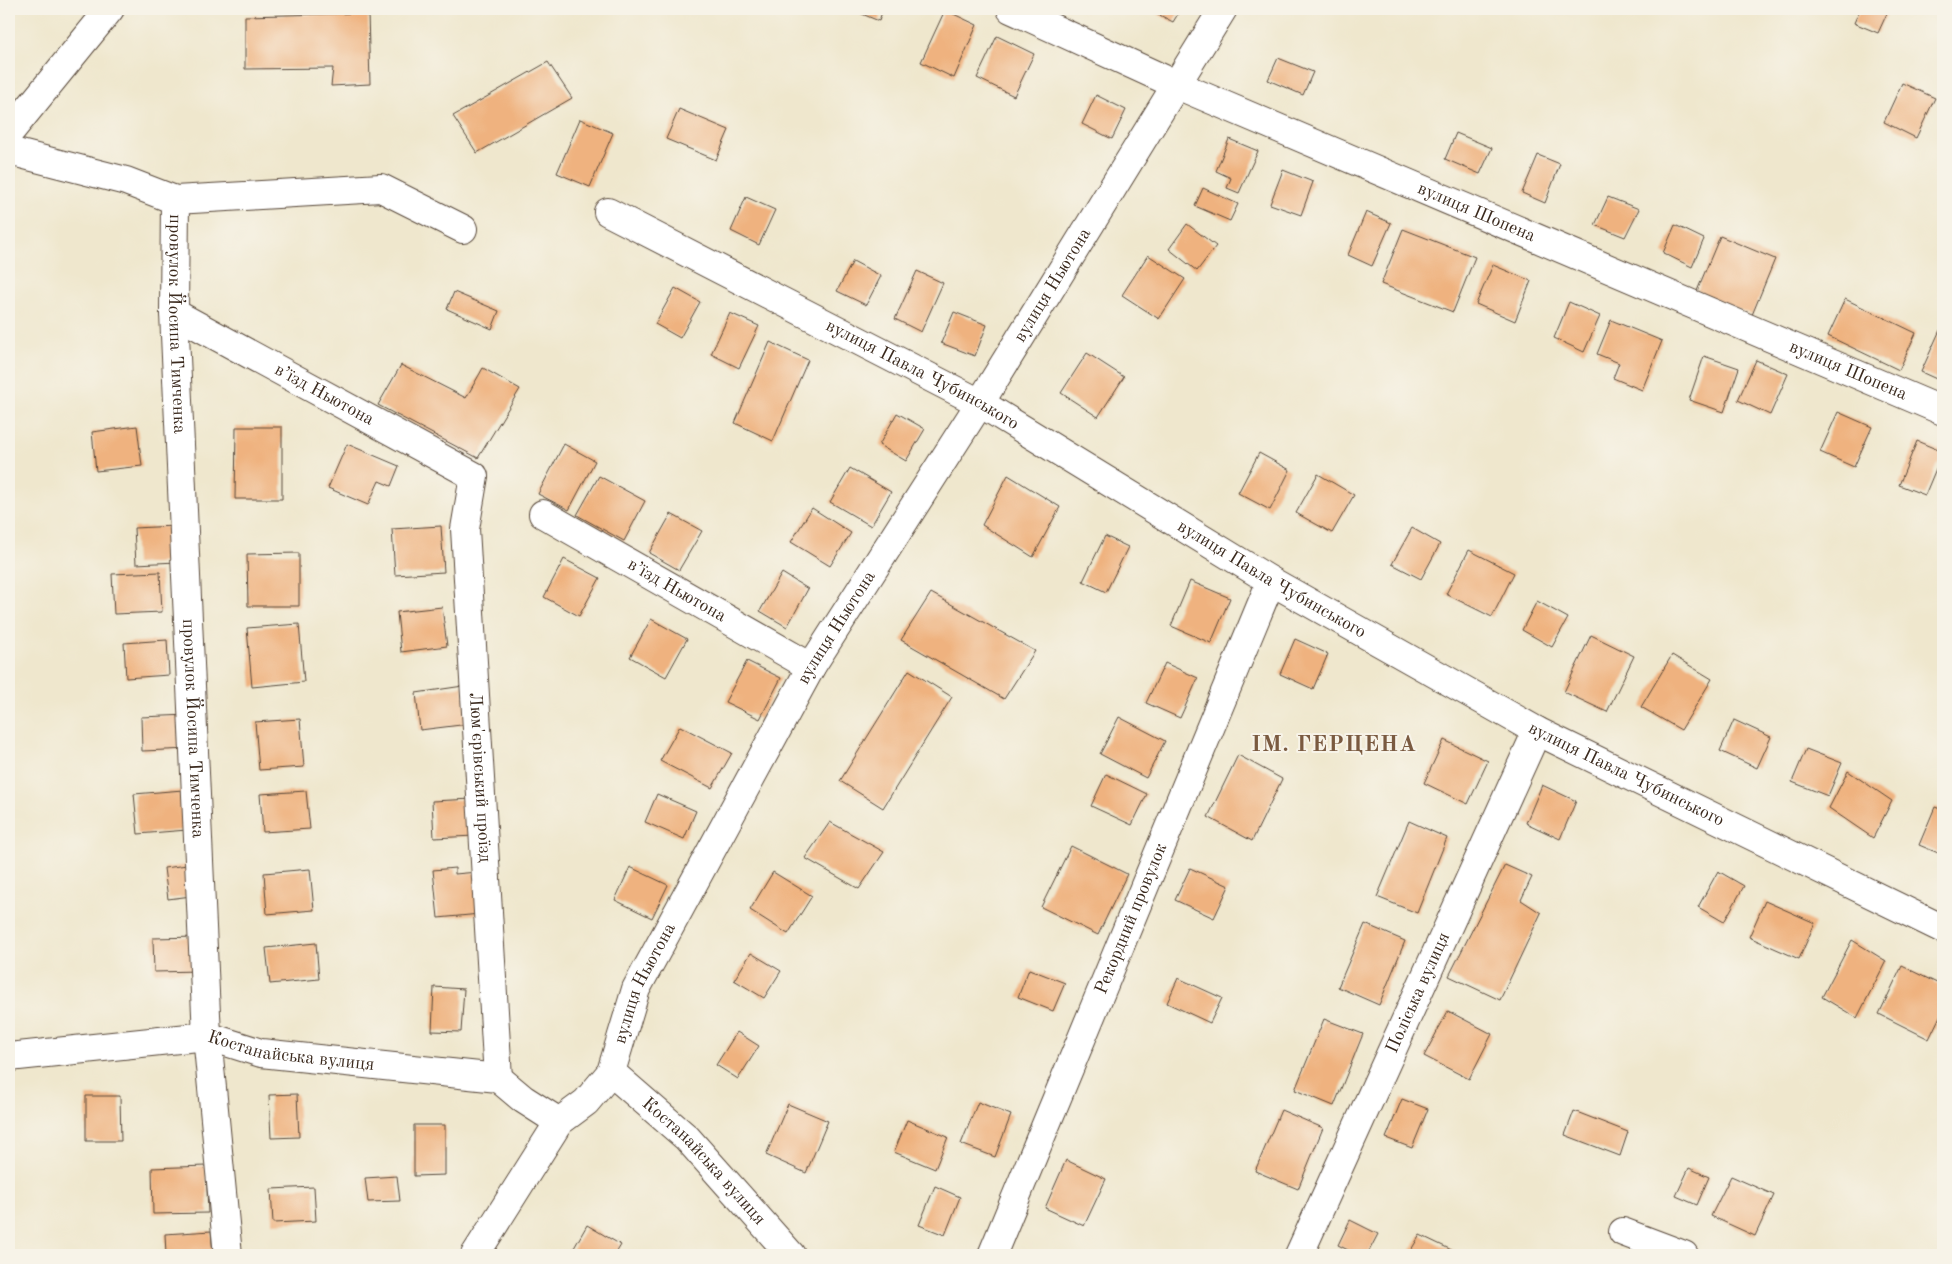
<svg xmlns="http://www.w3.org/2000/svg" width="1952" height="1264" font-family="'Old Standard TT',serif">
	<rect width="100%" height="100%" fill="#f7f3e8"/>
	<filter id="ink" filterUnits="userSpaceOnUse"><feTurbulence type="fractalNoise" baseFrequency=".02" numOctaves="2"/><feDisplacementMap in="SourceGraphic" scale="10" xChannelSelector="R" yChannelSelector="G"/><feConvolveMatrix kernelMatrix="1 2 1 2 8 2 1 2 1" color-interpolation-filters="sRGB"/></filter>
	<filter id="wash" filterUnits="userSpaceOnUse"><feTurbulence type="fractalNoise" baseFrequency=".0096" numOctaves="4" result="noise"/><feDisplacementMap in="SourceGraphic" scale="20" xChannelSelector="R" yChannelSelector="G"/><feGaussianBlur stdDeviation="1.12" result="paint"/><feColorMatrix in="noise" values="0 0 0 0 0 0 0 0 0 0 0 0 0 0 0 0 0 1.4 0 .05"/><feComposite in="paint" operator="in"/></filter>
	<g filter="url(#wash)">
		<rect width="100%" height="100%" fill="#efe7cd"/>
		<g id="blocks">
			<path fill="#efb27f" d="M 850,9 L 883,9 L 879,21 Z
				M 1148,9 L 1181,9 L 1173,22 Z
				M 1860,9 L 1889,9 L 1878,33 L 1854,23 Z
				M 945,10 L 977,25 L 954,78 L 921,62 Z
				M 368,13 L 370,84 L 331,86 L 333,68 L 245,69 L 245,16 Z
				M 997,36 L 1034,54 L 1014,96 L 977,78 Z
				M 1278,58 L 1313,72 L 1303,95 L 1268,80 Z
				M 548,62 L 572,98 L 477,153 L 453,116 Z
				M 1902,83 L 1935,98 L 1916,138 L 1884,122 Z
				M 1096,95 L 1126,110 L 1112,139 L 1082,124 Z
				M 679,109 L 729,130 L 716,160 L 666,139 Z
				M 580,119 L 613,133 L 590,187 L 557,173 Z
				M 1456,133 L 1492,148 L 1480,174 L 1445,159 Z
				M 1229,139 L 1258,151 L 1239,193 L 1227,188 L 1231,178 L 1216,171 Z
				M 1538,155 L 1560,164 L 1545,203 L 1522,193 Z
				M 1283,170 L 1313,182 L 1301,215 L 1270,204 Z
				M 1203,188 L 1238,204 L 1230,221 L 1195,206 Z
				M 746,197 L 775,210 L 759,245 L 731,231 Z
				M 1608,197 L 1639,209 L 1625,237 L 1595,225 Z
				M 1366,212 L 1391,223 L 1372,266 L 1348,255 Z
				M 1187,224 L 1216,246 L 1197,271 L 1169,249 Z
				M 1675,225 L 1704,239 L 1692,267 L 1663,253 Z
				M 1403,229 L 1475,257 L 1453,312 L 1381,284 Z
				M 1720,236 L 1775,259 L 1752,315 L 1697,291 Z
				M 1148,255 L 1185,279 L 1159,319 L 1122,295 Z
				M 853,261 L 881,276 L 866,305 L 837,291 Z
				M 1493,265 L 1531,281 L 1515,321 L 1476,304 Z
				M 917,271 L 943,283 L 921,332 L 895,319 Z
				M 675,288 L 700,302 L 680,338 L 655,324 Z
				M 454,292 L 499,311 L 492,329 L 447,309 Z
				M 1845,299 L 1916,333 L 1899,370 L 1828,336 Z
				M 1569,302 L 1600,316 L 1584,352 L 1554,338 Z
				M 954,312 L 987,325 L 975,356 L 941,343 Z
				M 730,313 L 759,326 L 739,368 L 711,354 Z
				M 1611,320 L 1662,341 L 1642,390 L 1613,378 L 1619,363 L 1597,354 Z
				M 1940,330 L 1943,331 L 1943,382 L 1921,372 Z
				M 770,342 L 808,360 L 773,441 L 735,423 Z
				M 1087,353 L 1124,377 L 1098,417 L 1061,393 Z
				M 1704,356 L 1739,368 L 1724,412 L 1689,400 Z
				M 1756,360 L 1788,374 L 1770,415 L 1738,400 Z
				M 401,365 L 466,398 L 483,368 L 520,389 L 478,458 L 378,405 Z
				M 1838,412 L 1872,427 L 1854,467 L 1820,452 Z
				M 897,413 L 925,429 L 906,461 L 879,445 Z
				M 137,426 L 142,466 L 96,471 L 92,432 Z
				M 236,427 L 282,427 L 282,499 L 235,499 Z
				M 1917,441 L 1943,452 L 1925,495 L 1899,485 Z
				M 347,444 L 399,466 L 391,486 L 379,481 L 368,505 L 328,488 Z
				M 564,444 L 595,461 L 569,510 L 538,494 Z
				M 1259,453 L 1290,470 L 1270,510 L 1238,493 Z
				M 850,468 L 891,492 L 871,526 L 830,502 Z
				M 1318,474 L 1354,495 L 1332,533 L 1296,513 Z
				M 1008,475 L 1060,507 L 1033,557 L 982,525 Z
				M 599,476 L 645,501 L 624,541 L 577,515 Z
				M 812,508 L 851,533 L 830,566 L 791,542 Z
				M 671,514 L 702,531 L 679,570 L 649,553 Z
				M 175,526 L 177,562 L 136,564 L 134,528 Z
				M 441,526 L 444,572 L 395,575 L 392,529 Z
				M 1412,528 L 1440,544 L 1421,579 L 1392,564 Z
				M 1105,536 L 1128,547 L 1106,592 L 1083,581 Z
				M 1469,550 L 1514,573 L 1492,617 L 1446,594 Z
				M 299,553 L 299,606 L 248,606 L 247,554 Z
				M 564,559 L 600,578 L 579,616 L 544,597 Z
				M 160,572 L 162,612 L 114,614 L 112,574 Z
				M 782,573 L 808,589 L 787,627 L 760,611 Z
				M 1190,581 L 1230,598 L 1211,643 L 1171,626 Z
				M 931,593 L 1035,651 L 1004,699 L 901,640 Z
				M 1537,601 L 1568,618 L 1552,647 L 1522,630 Z
				M 442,607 L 447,646 L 401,652 L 397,612 Z
				M 651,619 L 687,639 L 666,677 L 630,657 Z
				M 299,624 L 304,682 L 252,687 L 247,628 Z
				M 1591,635 L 1634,656 L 1607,712 L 1564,692 Z
				M 1295,639 L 1328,654 L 1313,689 L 1280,674 Z
				M 167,640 L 169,675 L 126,678 L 124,643 Z
				M 1672,655 L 1712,679 L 1681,730 L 1641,707 Z
				M 747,661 L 781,678 L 760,719 L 725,702 Z
				M 1165,663 L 1198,678 L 1180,718 L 1146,703 Z
				M 909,670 L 952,697 L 883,808 L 840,781 Z
				M 463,686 L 469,724 L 420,730 L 416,693 Z
				M 188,715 L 190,749 L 142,751 L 141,717 Z
				M 1119,717 L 1165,741 L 1146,778 L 1100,754 Z
				M 300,719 L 304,767 L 259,770 L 255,722 Z
				M 1734,720 L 1771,737 L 1757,768 L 1720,751 Z
				M 680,726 L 732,753 L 712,788 L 660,761 Z
				M 1444,740 L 1488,761 L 1468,804 L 1424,783 Z
				M 1806,749 L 1842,763 L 1828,796 L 1792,782 Z
				M 1238,755 L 1282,779 L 1252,841 L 1208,817 Z
				M 1848,771 L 1892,801 L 1873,838 L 1829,808 Z
				M 1106,774 L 1147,794 L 1132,825 L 1091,806 Z
				M 1542,785 L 1576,801 L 1560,839 L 1526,823 Z
				M 183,790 L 187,830 L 138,834 L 134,794 Z
				M 306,791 L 310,829 L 263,832 L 260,794 Z
				M 657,794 L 696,811 L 684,839 L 645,822 Z
				M 473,799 L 474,836 L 434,838 L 432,801 Z
				M 1935,807 L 1943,810 L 1943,855 L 1919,845 Z
				M 9,809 L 13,836 L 9,837 Z
				M 1409,821 L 1447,838 L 1417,913 L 1377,897 Z
				M 830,822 L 884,852 L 859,889 L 805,858 Z
				M 1071,846 L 1127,874 L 1098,935 L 1041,907 Z
				M 195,864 L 199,895 L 168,899 L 164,868 Z
				M 1505,865 L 1532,877 L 1521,900 L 1541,913 L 1500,1000 L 1449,976 Z
				M 630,867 L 668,885 L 652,918 L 615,900 Z
				M 455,868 L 455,874 L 477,872 L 480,914 L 438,918 L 433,870 Z
				M 1190,868 L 1229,886 L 1214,918 L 1175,900 Z
				M 310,869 L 314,910 L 267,914 L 264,873 Z
				M 1718,871 L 1744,886 L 1724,922 L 1698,907 Z
				M 773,872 L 812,896 L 788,934 L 750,910 Z
				M 1765,901 L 1815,923 L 1799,959 L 1749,937 Z
				M 1365,924 L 1405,941 L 1379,1005 L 1338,987 Z
				M 198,937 L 199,971 L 154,972 L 153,938 Z
				M 1852,940 L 1886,961 L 1857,1018 L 1822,997 Z
				M 316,943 L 319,979 L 270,984 L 266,948 Z
				M 751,953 L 781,971 L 764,998 L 734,980 Z
				M 1902,966 L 1943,986 L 1943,1010 L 1929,1039 L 1879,1014 Z
				M 1029,969 L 1065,983 L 1053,1011 L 1018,997 Z
				M 1178,978 L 1222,998 L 1210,1023 L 1167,1003 Z
				M 434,987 L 464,989 L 461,1032 L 432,1031 Z
				M 1448,1011 L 1492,1034 L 1469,1079 L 1424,1056 Z
				M 1324,1019 L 1363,1034 L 1334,1106 L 1295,1090 Z
				M 737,1032 L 759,1046 L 738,1079 L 716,1065 Z
				M 297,1094 L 299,1137 L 271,1138 L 269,1095 Z
				M 86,1096 L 120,1096 L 121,1141 L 86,1141 Z
				M 1402,1099 L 1428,1109 L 1412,1148 L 1386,1138 Z
				M 978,1102 L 1011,1115 L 995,1157 L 961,1144 Z
				M 788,1104 L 828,1121 L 806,1173 L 766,1155 Z
				M 1281,1110 L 1323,1128 L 1298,1189 L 1255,1171 Z
				M 1574,1111 L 1628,1132 L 1620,1156 L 1565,1135 Z
				M 907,1120 L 948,1137 L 935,1169 L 894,1152 Z
				M 414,1125 L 445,1125 L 445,1175 L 414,1176 Z
				M 1066,1160 L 1106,1179 L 1084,1226 L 1045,1208 Z
				M 206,1166 L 208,1213 L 153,1214 L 152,1168 Z
				M 1689,1168 L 1709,1177 L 1697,1205 L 1676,1196 Z
				M 397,1176 L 400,1201 L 368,1202 L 365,1178 Z
				M 1731,1176 L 1774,1195 L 1755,1236 L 1711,1216 Z
				M 935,1186 L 960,1197 L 945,1235 L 919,1225 Z
				M 314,1187 L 316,1221 L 273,1223 L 271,1189 Z
				M 1350,1220 L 1378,1234 L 1367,1255 L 1358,1255 L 1338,1245 Z
				M 587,1225 L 621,1245 L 615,1255 L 570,1255 Z
				M 211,1231 L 213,1255 L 166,1255 L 165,1234 Z
				M 1420,1235 L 1462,1255 L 1408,1255 Z
				M 328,1251 L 328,1255 L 288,1255 L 288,1254 Z"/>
		</g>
	</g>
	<g filter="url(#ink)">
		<use href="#blocks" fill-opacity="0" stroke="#564638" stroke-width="1"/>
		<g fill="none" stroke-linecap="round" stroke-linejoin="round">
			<g stroke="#564638" stroke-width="30">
				<g id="minor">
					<path id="s1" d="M 1011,9 L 1177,85 L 1943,411"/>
					<path d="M 9,151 L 126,181 L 175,200 L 381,188 L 463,229"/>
					<path id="s2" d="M 175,200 L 174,313 L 207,1036 L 228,1255"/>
					<path id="s3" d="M 608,212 L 980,403 L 1271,581 L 1537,731 L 1943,929"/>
					<path id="s4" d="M 174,313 L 474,476 L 465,529 L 498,1078"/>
					<path id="s5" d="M 543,514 L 811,667"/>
					<path id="s6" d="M 9,1057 L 207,1036 L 261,1053 L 498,1078 L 523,1099 L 559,1122"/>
					<path id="s7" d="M 611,1072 L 687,1138 L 791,1255"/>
					<path d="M 1623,1232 L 1684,1255"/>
					<path id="s8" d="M 475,1255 L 559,1122 L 586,1102 L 611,1072 L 636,989 L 811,667 L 980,403 L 1223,9"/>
					<path id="s9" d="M 992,1255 L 1271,581"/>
					<path id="s10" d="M 1299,1255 L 1537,731"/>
				</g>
			</g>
			<g stroke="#564638" stroke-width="30">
				<path id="major" d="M 9,133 L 110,9"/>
			</g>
			<use href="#minor" stroke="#fff" stroke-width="28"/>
			<use href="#major" stroke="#fff" stroke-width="28"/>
		</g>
	</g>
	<g text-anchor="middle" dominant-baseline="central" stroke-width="4" stroke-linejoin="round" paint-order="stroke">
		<g font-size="18" fill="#3b2a1e" stroke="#f7f3e8">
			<text stroke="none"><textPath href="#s1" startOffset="508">вулиця Шопена</textPath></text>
			<text stroke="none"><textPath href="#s8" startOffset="1135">вулиця Ньютона</textPath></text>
			<text stroke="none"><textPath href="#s2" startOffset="124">провулок Йосипа Тимченка</textPath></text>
			<text stroke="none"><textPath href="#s1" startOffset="912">вулиця Шопена</textPath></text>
			<text stroke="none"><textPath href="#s3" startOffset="354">вулиця Павла Чубинського</textPath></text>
			<text stroke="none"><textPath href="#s4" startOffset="171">в’їзд Ньютона</textPath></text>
			<text stroke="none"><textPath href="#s3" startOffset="759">вулиця Павла Чубинського</textPath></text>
			<text stroke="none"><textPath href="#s5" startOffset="154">в’їзд Ньютона</textPath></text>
			<text stroke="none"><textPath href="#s8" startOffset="730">вулиця Ньютона</textPath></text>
			<text stroke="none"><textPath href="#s2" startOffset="529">провулок Йосипа Тимченка</textPath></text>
			<text stroke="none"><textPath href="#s3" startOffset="1164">вулиця Павла Чубинського</textPath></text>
			<text stroke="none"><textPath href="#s4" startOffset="644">Люм'єрівський проїзд</textPath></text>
			<text stroke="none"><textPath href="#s9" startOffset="364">Рекордний провулок</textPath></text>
			<text stroke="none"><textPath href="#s8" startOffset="325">вулиця Ньютона</textPath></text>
			<text stroke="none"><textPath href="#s10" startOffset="288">Поліська вулиця</textPath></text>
			<text stroke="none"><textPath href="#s6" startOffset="285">Костанайська вулиця</textPath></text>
			<text stroke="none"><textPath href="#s7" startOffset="129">Костанайська вулиця</textPath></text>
		</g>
		<g font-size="22" font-weight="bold" letter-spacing="1" fill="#7a5a40" stroke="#f7f3e8">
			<text x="1334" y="745">ІМ. ГЕРЦЕНА</text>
		</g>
	</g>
	<rect width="1952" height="1264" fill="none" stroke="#f7f3e8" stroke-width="30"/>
</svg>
